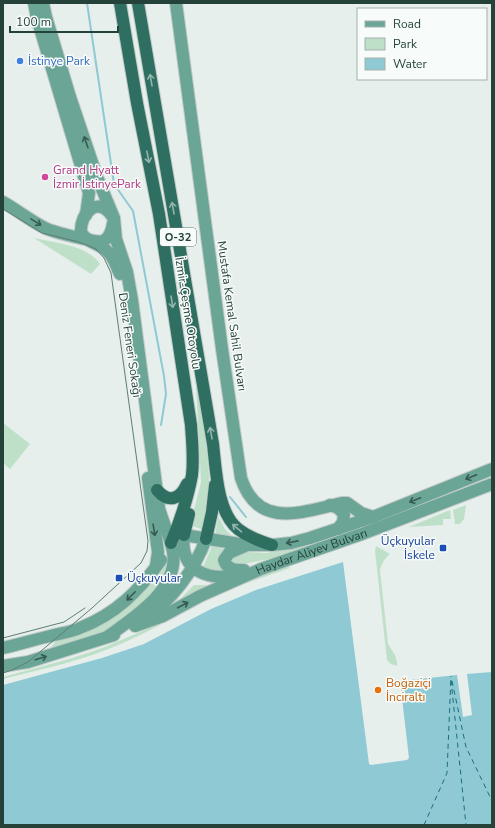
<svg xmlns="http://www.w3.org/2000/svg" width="495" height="828" font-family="'Nunito Sans',sans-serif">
	<rect width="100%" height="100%" fill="#e6efeb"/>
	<path fill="#bfe0c8" d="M 34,238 C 56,243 87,245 100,264 L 91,274 Z
		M 196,384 L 203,410 L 210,487 L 203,530 L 190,525 L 201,482 Z
		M 3,423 L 30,444 L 10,469 L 3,463 Z
		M 451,491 L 455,494 L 330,541 L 274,558 L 234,566 L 228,562 L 230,551 L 267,553 L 312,542 Z
		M 466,505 L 464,519 L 460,524 L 455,524 L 453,510 Z
		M 450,510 L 451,519 L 443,519 L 443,525 L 409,527 Z
		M 218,516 L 225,529 L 234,538 L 215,537 Z
		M 212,546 L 223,549 L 221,563 L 228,572 L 201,572 Z
		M 376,546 L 390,554 C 384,559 382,563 380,570 L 388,644 L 395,655 L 397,662 L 397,666 L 391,664 L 387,660 L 375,551 Z
		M 167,559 L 168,569 L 150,599 L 109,631 L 78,643 L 50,648 L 56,641 L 97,627 L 111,619 L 129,606 L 150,585 Z
		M 285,565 L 290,568 C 262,578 234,586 207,600 C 179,615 152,630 123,643 C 85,660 43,669 3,679 L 3,677 L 69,659 L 105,647 L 149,628 L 190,606 Z
		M 194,585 L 210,585 L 178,601 Z"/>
	<path fill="#8ec9d4" d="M 343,562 L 369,764 L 371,765 L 407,760 L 409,758 L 400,681 L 457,675 L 463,717 L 472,715 L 467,674 L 492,672 L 492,825 L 3,825 L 3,685 L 102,658 L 144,644 L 211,609 L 256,590 Z"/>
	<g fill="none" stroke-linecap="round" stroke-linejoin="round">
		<path stroke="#8ec9d4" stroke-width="2" d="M 87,3 L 114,184 L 133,211 L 164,376 L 166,394 L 161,425
			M 230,497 L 246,517"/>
		<path stroke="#1c6f80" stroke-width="1" stroke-dasharray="5 4" stroke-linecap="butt" d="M 451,680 L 466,825
			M 452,681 L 466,747 L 492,801
			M 424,825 L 447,773 L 451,676"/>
		<g stroke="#c2cac8" stroke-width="14">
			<g id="major">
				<path d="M 34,3 L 37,18 L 89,193 L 86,215"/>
				<path d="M 43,3 L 46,17 L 70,97 L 97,177 L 114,218 L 116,239 L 127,272 L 132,300 L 159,508 C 163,523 170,536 173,552 C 179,590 133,618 107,637"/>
				<path d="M 176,3 L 222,349 L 241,478 C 258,530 302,512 342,503 L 347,503 L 361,513 L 373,517"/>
				<path d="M 3,202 C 17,210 31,221 45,228 C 53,232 96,243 103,241 C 110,238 112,230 113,223"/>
				<path d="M 112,216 C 98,195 80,213 81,232 C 86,243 99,243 107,251 C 114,257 116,266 120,274"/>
				<path d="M 148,478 L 158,552 L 156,566"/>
				<path d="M 330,505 L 338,508 L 344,514 L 343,522 L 338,529"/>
				<path d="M 174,531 L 184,535 L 246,545 L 272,545 L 291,543 L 310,538 L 373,517 L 492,469"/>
				<path d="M 184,535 C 179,572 210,582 240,574"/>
				<path d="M 244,570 C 235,570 227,570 224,560 L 229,553 L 245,546"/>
				<path d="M 144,619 C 172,600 194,571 206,539"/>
				<path id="s1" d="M 135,626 L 163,616 L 200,596 L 261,569 L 362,534 L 492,484"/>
				<path d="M 3,648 C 20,644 37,639 54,635 C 62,633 72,632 80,628 C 116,614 139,591 161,560"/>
				<path d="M 3,666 L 28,662 L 114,635"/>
			</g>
		</g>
		<g stroke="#c2cac8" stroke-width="14">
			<path id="highway" d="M 120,3 L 137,103 L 159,214 L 191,425 C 192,441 194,458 192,475 C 188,498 180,521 171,543
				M 138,3 L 213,444 C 216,470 217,512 238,529 C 248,537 260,541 272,545
				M 157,490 C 169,504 180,499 187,484
				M 184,535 L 189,514
				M 206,539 L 212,512 L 215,485"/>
		</g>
		<use href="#major" stroke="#6aa596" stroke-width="12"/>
		<use href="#highway" stroke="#2f6f62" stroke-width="12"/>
		<path stroke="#5f7d75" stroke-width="1" d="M 3,209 L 42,233 L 79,242 L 96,249 L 104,258 L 111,273 L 148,541 L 147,551 L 141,563 L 92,608 L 28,662 L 12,670 L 3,673
			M 3,638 L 64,622 L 85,608"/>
	</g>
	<defs><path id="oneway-shaft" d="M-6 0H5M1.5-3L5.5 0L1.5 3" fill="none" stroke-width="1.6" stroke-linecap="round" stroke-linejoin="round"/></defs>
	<g stroke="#93b5ae">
		<use href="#oneway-shaft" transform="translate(151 80) rotate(-100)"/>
		<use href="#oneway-shaft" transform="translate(148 157) rotate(79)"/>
		<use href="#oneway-shaft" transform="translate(173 208) rotate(-100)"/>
		<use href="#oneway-shaft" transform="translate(172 302) rotate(81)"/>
		<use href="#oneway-shaft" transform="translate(211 433) rotate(-100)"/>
		<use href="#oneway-shaft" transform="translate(237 528) rotate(-140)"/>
	</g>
	<g stroke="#365b51">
		<use href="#oneway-shaft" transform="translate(86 142) rotate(-109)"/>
		<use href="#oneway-shaft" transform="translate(36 222) rotate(32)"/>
		<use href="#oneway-shaft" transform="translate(471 477) rotate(158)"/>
		<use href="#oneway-shaft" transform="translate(415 500) rotate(158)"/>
		<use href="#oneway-shaft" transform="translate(154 530) rotate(81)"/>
		<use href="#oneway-shaft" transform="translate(292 542) rotate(169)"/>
		<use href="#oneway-shaft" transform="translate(131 596) rotate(135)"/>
		<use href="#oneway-shaft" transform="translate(183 605) rotate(-28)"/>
		<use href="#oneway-shaft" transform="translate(41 658) rotate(-17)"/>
	</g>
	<circle fill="#3f7fe0" stroke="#f7fbf9" stroke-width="1.5" cx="20" cy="61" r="4"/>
	<circle fill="#d1479c" stroke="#f7fbf9" stroke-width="1.5" cx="45" cy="177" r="4"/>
	<g fill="#1a4fb4" stroke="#f7fbf9" stroke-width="1.5">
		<rect x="439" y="544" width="8" height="8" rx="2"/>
		<rect x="115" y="574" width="8" height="8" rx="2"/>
	</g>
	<circle fill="#e8710a" stroke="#f7fbf9" stroke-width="1.5" cx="378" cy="690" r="4"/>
	<g text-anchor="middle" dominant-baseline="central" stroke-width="3" stroke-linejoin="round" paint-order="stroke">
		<rect fill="#f7fbf9" stroke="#637a73" stroke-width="1" x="160" y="228" width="36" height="18" rx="3"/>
		<g font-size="11" font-weight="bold" fill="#24423a">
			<text x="178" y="237">O-32</text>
		</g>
		<g font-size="12" fill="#366cbe" stroke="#f7fbf9" text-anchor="start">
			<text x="28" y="61">İstinye Park</text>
		</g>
		<g font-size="12" fill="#b23c85" stroke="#f7fbf9" text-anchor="start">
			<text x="53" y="170">Grand Hyatt<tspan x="53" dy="14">İzmir İstinyePark</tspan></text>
		</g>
		<g font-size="12" fill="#24423a" stroke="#f7fbf9">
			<text transform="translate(188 313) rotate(81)">İzmir-Çeşme Otoyolu</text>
			<text transform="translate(232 316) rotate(82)">Mustafa Kemal Sahil Bulvarı</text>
			<text transform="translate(130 345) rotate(82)">Deniz Feneri Sokağı</text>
			<text stroke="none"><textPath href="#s1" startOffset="192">Haydar Aliyev Bulvarı</textPath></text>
		</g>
		<g font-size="12" fill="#164399" stroke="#f7fbf9" text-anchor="end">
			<text x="435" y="541">Üçkuyular<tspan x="435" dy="14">İskele</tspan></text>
			<text x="127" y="578" text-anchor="start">Üçkuyular</text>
		</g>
		<g font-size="12" fill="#c56008" stroke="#f7fbf9" text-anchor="start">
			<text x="386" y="683">Boğaziçi<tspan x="386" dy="14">İnciraltı</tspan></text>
		</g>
	</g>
	<rect width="495" height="828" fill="none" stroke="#24423a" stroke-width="8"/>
	<rect x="357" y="8" width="130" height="72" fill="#f7fbf9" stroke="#a3b1ad"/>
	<rect x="365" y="21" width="20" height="6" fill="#6aa596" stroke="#a3b1ad"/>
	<text x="393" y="28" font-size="12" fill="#24423a">Road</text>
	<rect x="365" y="38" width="20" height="12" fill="#bfe0c8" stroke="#a3b1ad"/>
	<text x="393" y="48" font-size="12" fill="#24423a">Park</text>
	<rect x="365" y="58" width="20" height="12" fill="#8ec9d4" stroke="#a3b1ad"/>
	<text x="393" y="68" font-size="12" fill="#24423a">Water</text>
	<path d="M10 26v6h108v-6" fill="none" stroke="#24423a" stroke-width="2"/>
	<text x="16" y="26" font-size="12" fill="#24423a" stroke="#f7fbf9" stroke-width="3" paint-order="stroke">100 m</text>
</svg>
